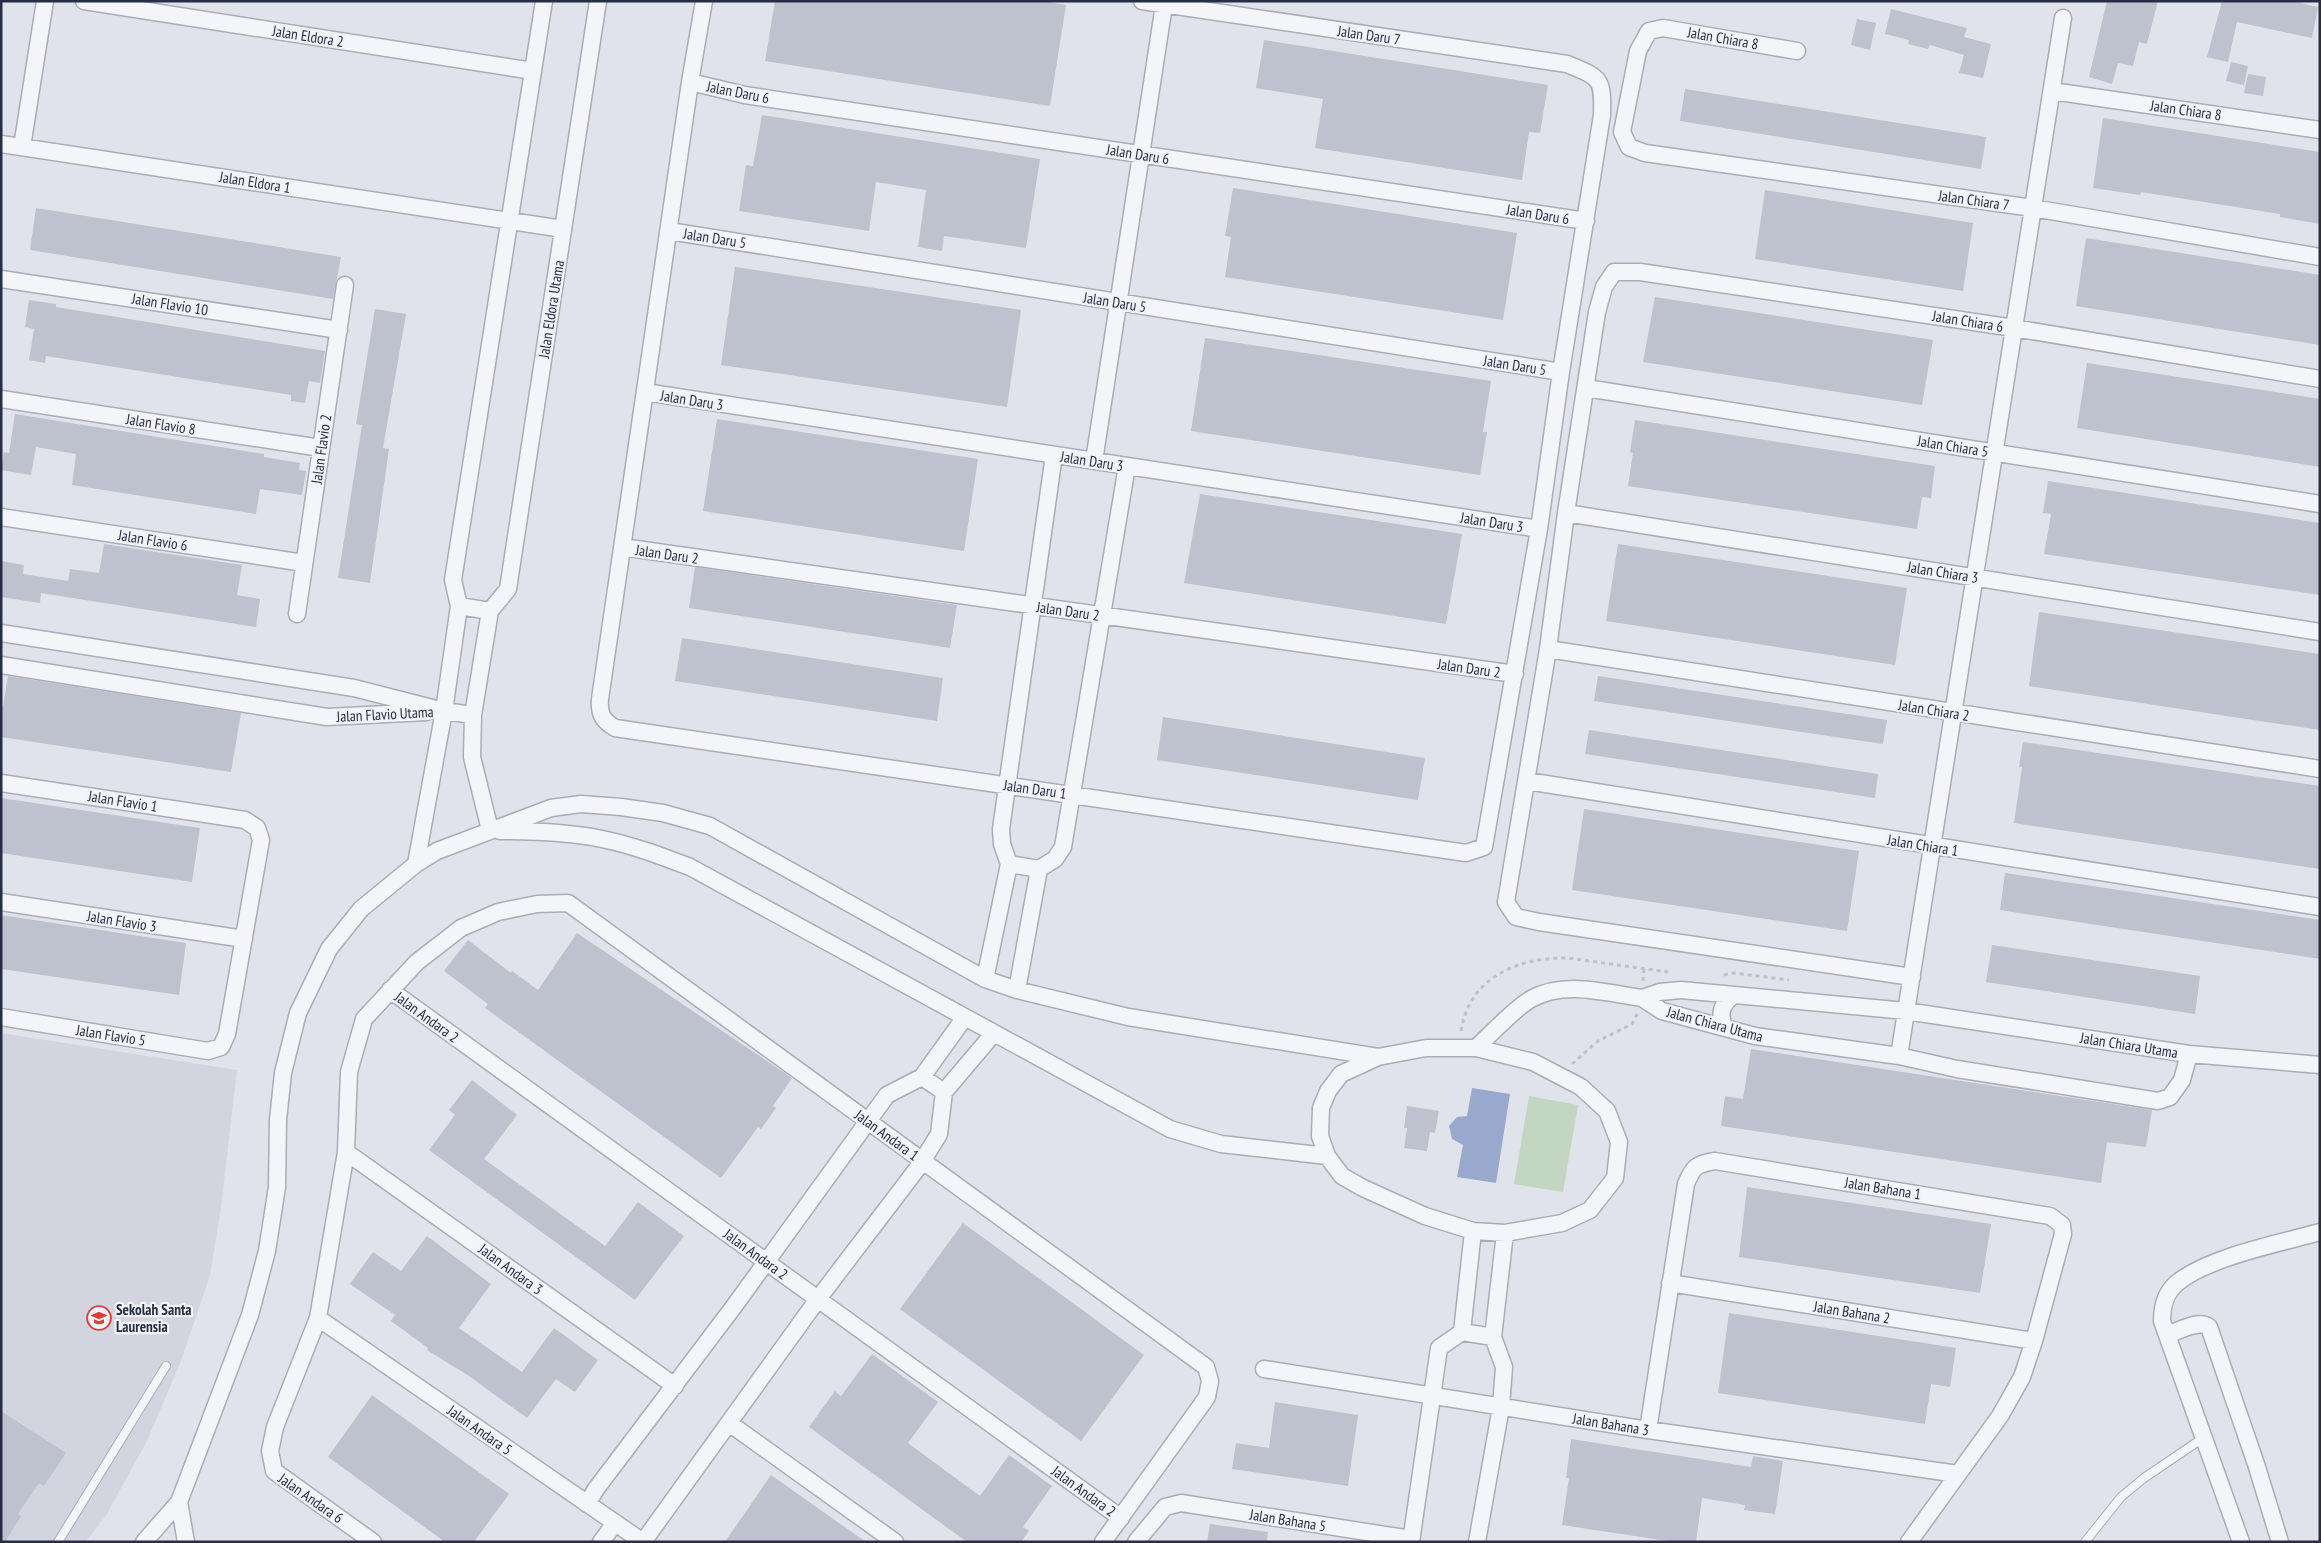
<svg xmlns="http://www.w3.org/2000/svg" width="2321" height="1543" font-family="'PT Sans Narrow',sans-serif">
	<rect width="100%" height="100%" fill="#e1e3eb"/>
	<path fill="#d2d5e0" d="M 1,1033 L 237,1070 L 221,1207 L 210,1275 L 181,1361 L 147,1441 L 105,1517 L 85,1542 L 1,1542 Z"/>
	<path fill="#c3d6c1" d="M 1529,1096 L 1578,1105 L 1563,1192 L 1514,1184 Z"/>
	<path fill="#99a9ce" d="M 1472,1088 L 1510,1094 L 1496,1183 L 1457,1177 L 1463,1145 L 1452,1139 L 1449,1126 L 1457,1117 L 1467,1116 Z"/>
	<path fill="#bec1ce" d="M 775,1 L 1043,1 L 1066,5 L 1050,106 L 765,61 Z
		M 2107,1 L 2158,1 L 2147,44 L 2139,42 L 2133,66 L 2118,63 L 2112,84 L 2089,77 Z
		M 2222,1 L 2291,1 L 2318,7 L 2312,38 L 2237,22 L 2228,62 L 2207,57 Z
		M 1891,9 L 1967,28 L 1964,37 L 1991,44 L 1983,78 L 1959,73 L 1964,55 L 1930,45 L 1928,49 L 1908,44 L 1909,40 L 1885,34 Z
		M 1857,19 L 1876,23 L 1870,50 L 1851,45 Z
		M 1264,40 L 1548,85 L 1540,133 L 1529,132 L 1522,180 L 1315,148 L 1323,99 L 1256,88 Z
		M 2231,62 L 2248,66 L 2244,85 L 2226,81 Z
		M 2248,74 L 2266,77 L 2263,96 L 2244,93 Z
		M 1685,89 L 1986,137 L 1981,169 L 1680,121 Z
		M 762,115 L 1040,159 L 1026,248 L 944,236 L 942,251 L 918,247 L 926,190 L 876,182 L 869,231 L 739,211 L 746,165 L 753,166 Z
		M 2103,118 L 2320,152 L 2320,224 L 2280,217 L 2280,214 L 2141,192 L 2140,195 L 2093,188 Z
		M 1233,188 L 1517,233 L 1503,320 L 1225,277 L 1231,237 L 1225,236 Z
		M 1765,190 L 1973,223 L 1963,291 L 1755,259 Z
		M 36,208 L 341,257 L 333,299 L 30,250 Z
		M 2086,238 L 2320,275 L 2320,345 L 2076,306 Z
		M 735,267 L 1021,310 L 1007,407 L 721,365 Z
		M 1655,297 L 1933,340 L 1922,405 L 1643,362 Z
		M 29,300 L 56,304 L 56,307 L 325,351 L 320,383 L 309,381 L 305,403 L 291,401 L 291,395 L 46,356 L 45,363 L 29,360 L 34,329 L 25,327 Z
		M 375,309 L 406,314 L 383,448 L 389,449 L 370,583 L 338,578 L 362,425 L 356,424 Z
		M 1205,338 L 1491,381 L 1483,432 L 1487,432 L 1480,475 L 1191,431 Z
		M 2087,363 L 2320,399 L 2320,467 L 2077,428 Z
		M 15,414 L 264,454 L 264,457 L 300,463 L 299,470 L 306,471 L 302,495 L 260,489 L 256,514 L 72,485 L 76,454 L 36,447 L 31,475 L 1,470 L 4,452 L 9,453 Z
		M 717,419 L 978,459 L 964,551 L 703,511 Z
		M 1635,420 L 1935,466 L 1931,498 L 1922,497 L 1917,529 L 1628,486 L 1633,453 L 1630,452 Z
		M 2048,481 L 2320,523 L 2320,595 L 2044,554 L 2051,514 L 2043,513 Z
		M 1200,494 L 1462,534 L 1446,624 L 1184,583 Z
		M 104,544 L 242,565 L 237,595 L 260,599 L 256,627 L 41,593 L 40,603 L 1,597 L 1,561 L 24,565 L 23,574 L 68,581 L 70,569 L 99,573 Z
		M 1618,544 L 1907,588 L 1895,665 L 1606,621 Z
		M 695,567 L 957,605 L 950,648 L 689,608 Z
		M 2039,612 L 2320,654 L 2320,730 L 2029,686 Z
		M 682,638 L 943,678 L 937,721 L 675,681 Z
		M 8,676 L 241,713 L 231,772 L 1,737 L 1,707 L 3,707 Z
		M 1598,676 L 1887,720 L 1883,744 L 1594,701 Z
		M 1163,717 L 1425,758 L 1418,800 L 1157,760 Z
		M 1589,730 L 1878,774 L 1875,798 L 1585,754 Z
		M 2023,742 L 2320,786 L 2320,869 L 2014,823 L 2022,767 L 2019,767 Z
		M 1,798 L 200,828 L 192,882 L 1,853 Z
		M 1584,809 L 1859,851 L 1847,931 L 1572,890 Z
		M 2005,873 L 2320,920 L 2320,959 L 2000,910 Z
		M 1,915 L 186,943 L 179,995 L 1,969 Z
		M 577,933 L 792,1078 L 773,1106 L 776,1108 L 761,1129 L 758,1127 L 721,1178 L 485,1008 L 488,1004 L 444,971 L 468,940 L 511,973 L 512,971 L 538,990 Z
		M 1992,945 L 2200,976 L 2195,1014 L 1986,982 Z
		M 1751,1049 L 2152,1110 L 2146,1147 L 2107,1142 L 2101,1183 L 1721,1126 L 1725,1096 L 1743,1099 Z
		M 472,1080 L 517,1115 L 484,1159 L 605,1246 L 638,1202 L 684,1236 L 635,1300 L 429,1150 L 455,1115 L 449,1110 Z
		M 1407,1106 L 1439,1111 L 1435,1133 L 1430,1132 L 1427,1151 L 1404,1148 L 1407,1128 L 1404,1128 Z
		M 1747,1187 L 1991,1224 L 1980,1293 L 1739,1257 Z
		M 963,1223 L 1144,1355 L 1081,1441 L 900,1309 Z
		M 427,1236 L 491,1284 L 459,1328 L 522,1372 L 554,1328 L 598,1360 L 575,1392 L 556,1379 L 527,1418 L 469,1376 L 427,1350 L 428,1348 L 391,1321 L 395,1315 L 350,1284 L 373,1252 L 401,1271 Z
		M 1729,1313 L 1956,1348 L 1950,1387 L 1931,1384 L 1925,1424 L 1718,1393 Z
		M 872,1354 L 938,1402 L 908,1443 L 980,1496 L 1009,1455 L 1052,1486 L 1023,1527 L 1029,1531 L 1021,1542 L 967,1542 L 809,1427 L 835,1391 L 841,1396 Z
		M 372,1395 L 509,1494 L 474,1542 L 445,1542 L 328,1457 Z
		M 1275,1402 L 1358,1415 L 1348,1486 L 1232,1469 L 1236,1443 L 1269,1448 Z
		M 1,1411 L 66,1453 L 44,1486 L 39,1483 L 18,1514 L 21,1516 L 5,1542 L 1,1542 Z
		M 1571,1439 L 1751,1467 L 1753,1456 L 1783,1461 L 1775,1514 L 1744,1510 L 1745,1505 L 1702,1498 L 1696,1542 L 1674,1542 L 1562,1525 L 1569,1478 L 1566,1478 Z
		M 771,1475 L 805,1499 L 866,1542 L 725,1542 Z
		M 1210,1524 L 1268,1532 L 1267,1542 L 1207,1542 Z"/>
	<g fill="none" stroke-linecap="round" stroke-linejoin="round">
		<g stroke="#a9acb9" stroke-width="10">
			<path id="service" d="M 58,1542 L 166,1366
				M 2085,1542 L 2121,1497 L 2144,1478 L 2203,1438"/>
		</g>
		<g stroke="#a9acb9" stroke-width="19">
			<path id="minor" d="M 84,1 L 533,71
				M 704,1 L 690,82 L 600,699 C 599,714 602,720 615,728 L 1466,853 L 1484,847 L 1539,529 L 1561,372 L 1602,115 C 1603,78 1601,78 1567,64 L 1142,1
				M 1797,51 L 1663,28 L 1649,31 L 1638,51 L 1622,132 L 1629,147 L 1645,153 L 2033,208 L 2320,257
				M 690,82 L 745,95 L 1586,221
				M 2052,91 L 2320,130
				M 1,144 L 563,229
				M 22,147 L 45,1
				M 669,231 L 1561,372
				M 1,279 L 339,330
				M 1586,388 L 2320,504
				M 645,392 L 1539,529
				M 1,399 L 321,448
				M 1054,455 L 1001,829 L 1002,844 L 1009,864 L 1039,869 L 1055,859 L 1063,847 L 1127,466
				M 1094,461 L 1164,5
				M 1566,513 L 2320,632
				M 1,517 L 304,563
				M 622,547 L 1515,674
				M 459,606 L 490,611
				M 297,614 L 345,285
				M 1,633 L 354,688 L 444,711 L 473,715
				M 1548,649 L 2320,769
				M 1,665 L 327,717 L 427,712
				M 1527,781 L 2320,907
				M 1,783 L 245,820 L 257,828 L 261,840 L 227,1034 L 221,1047 L 208,1051 L 1,1017
				M 490,830 L 472,757 L 473,715 L 490,611 L 508,589 L 598,1
				M 500,831 C 534,831 569,832 602,839 C 632,845 661,856 690,867 L 1170,1129 L 1221,1144 L 1327,1156
				M 416,864 L 444,711 L 459,606 L 453,580 L 544,1
				M 1,902 L 244,939
				M 1912,977 L 1539,922 L 1516,917 L 1506,902 L 1548,649 L 1566,513 L 1597,312 L 1604,287 L 1614,272 L 1640,272 L 2014,328 L 2320,379
				M 985,979 L 1009,864
				M 390,990 L 1121,1518
				M 1017,990 L 1039,869
				M 1724,1027 C 1719,1012 1721,1006 1733,995
				M 1476,1048 C 1490,1035 1516,1007 1531,999 C 1565,980 1605,993 1642,998
				M 2189,1054 L 2182,1080 L 2170,1097 L 2158,1101 L 1957,1069 L 1899,1056 L 1755,1036 L 1662,1011 L 1642,998 L 1660,992 L 1681,990 L 1906,1011 L 2189,1054 L 2320,1065
				M 1899,1056 L 2063,18
				M 922,1077 L 965,1017
				M 944,1092 L 994,1033
				M 346,1152 L 675,1386
				M 1670,1283 L 2034,1341
				M 318,1318 L 643,1542
				M 1462,1332 L 1473,1231
				M 2167,1335 C 2179,1331 2198,1319 2209,1327 L 2256,1464 L 2280,1542
				M 1264,1369 L 1648,1430 L 1958,1474
				M 729,1423 L 895,1542
				M 1648,1430 L 1686,1184 C 1693,1167 1696,1164 1715,1161 L 2050,1216 L 2062,1225 L 2063,1234 L 2034,1341 L 2022,1377 L 2000,1416 L 1909,1542
				M 179,1502 L 186,1542
				M 587,1504 L 596,1489 L 735,1305 L 887,1095 L 922,1077 L 944,1092 L 939,1134 L 920,1165 L 818,1299 L 643,1542
				M 144,1542 L 179,1502 L 250,1315 L 267,1251 L 277,1187 L 278,1120 L 283,1073 L 298,1013 L 329,949 L 361,909 L 416,864 L 437,851 L 551,808 L 581,804 L 621,807 L 663,813 L 710,826 L 985,979 L 1017,990 L 1128,1017 L 1378,1057 L 1426,1048 L 1476,1048 L 1533,1062 L 1581,1087 L 1607,1111 L 1619,1142 L 1615,1178 L 1590,1210 L 1562,1223 L 1505,1233 L 1473,1231 L 1425,1216 L 1363,1188 L 1342,1176 L 1327,1156 L 1320,1136 L 1321,1108 L 1328,1091 L 1341,1074 L 1378,1057
				M 373,1542 L 274,1471 L 270,1451 L 275,1427 L 318,1318 L 346,1152 L 349,1072 L 364,1019 L 417,962 L 461,928 L 498,912 L 537,904 L 568,903 L 1206,1367 L 1210,1381 L 1207,1397 L 1103,1542
				M 601,1542 L 615,1523
				M 1136,1542 L 1165,1507 L 1181,1503 L 1411,1539
				M 1411,1542 L 1439,1348 L 1462,1332 L 1493,1337
				M 1477,1542 L 1501,1407 L 1504,1367 L 1493,1337 L 1505,1233
				M 2241,1542 L 2162,1321 C 2162,1306 2165,1293 2177,1283 C 2208,1257 2281,1243 2320,1232"/>
		</g>
		<path stroke="#bfc1ca" stroke-width="3" stroke-dasharray="4 4" stroke-linecap="butt" d="M 1724,975 L 1733,973 L 1789,980
			M 1643,981 L 1644,968
			M 1461,1031 C 1469,977 1519,957 1568,958 L 1668,972
			M 1572,1064 L 1598,1041 L 1632,1024 L 1637,1014"/>
		<use href="#service" stroke="#f4f5f9" stroke-width="8"/>
		<use href="#minor" stroke="#f4f5f9" stroke-width="16"/>
	</g>
	<defs>
		<g id="school-ring" transform="scale(1.25)"><circle r="9.5" fill="#f1f3f8" stroke="#dc3f3a" stroke-width="1.5"/><path d="M0-5L7-2L0 1L-7-2ZM-4 1L0 2.5L4 1V4Q0 6-4 4Z" fill="#dc3f3a"/></g>
	</defs>
	<g fill-rule="evenodd">
		<use href="#school-ring" x="99" y="1318"/>
	</g>
	<g text-anchor="middle" dominant-baseline="central" stroke-width="4.5" stroke-linejoin="round" paint-order="stroke">
		<g font-size="15" fill="#272d45" stroke="#f1f3f8">
			<text transform="translate(1369 35) rotate(8)">Jalan Daru 7</text>
			<text transform="translate(308 36) rotate(9)">Jalan Eldora 2</text>
			<text transform="translate(1723 38) rotate(10)">Jalan Chiara 8</text>
			<text transform="translate(738 92) rotate(11)">Jalan Daru 6</text>
			<text transform="translate(2186 110) rotate(8)">Jalan Chiara 8</text>
			<text transform="translate(1138 154) rotate(9)">Jalan Daru 6</text>
			<text transform="translate(255 182) rotate(9)">Jalan Eldora 1</text>
			<text transform="translate(1974 200) rotate(8)">Jalan Chiara 7</text>
			<text transform="translate(1538 214) rotate(9)">Jalan Daru 6</text>
			<text transform="translate(715 238) rotate(9)">Jalan Daru 5</text>
			<text transform="translate(1115 302) rotate(9)">Jalan Daru 5</text>
			<text transform="translate(170 304) rotate(9)">Jalan Flavio 10</text>
			<text transform="translate(551 309) rotate(-81)">Jalan Eldora Utama</text>
			<text transform="translate(1968 321) rotate(9)">Jalan Chiara 6</text>
			<text transform="translate(1515 365) rotate(9)">Jalan Daru 5</text>
			<text transform="translate(692 400) rotate(9)">Jalan Daru 3</text>
			<text transform="translate(161 424) rotate(9)">Jalan Flavio 8</text>
			<text transform="translate(1953 446) rotate(9)">Jalan Chiara 5</text>
			<text transform="translate(321 449) rotate(-82)">Jalan Flavio 2</text>
			<text transform="translate(1092 461) rotate(9)">Jalan Daru 3</text>
			<text transform="translate(1492 522) rotate(9)">Jalan Daru 3</text>
			<text transform="translate(153 540) rotate(9)">Jalan Flavio 6</text>
			<text transform="translate(667 554) rotate(8)">Jalan Daru 2</text>
			<text transform="translate(1943 572) rotate(9)">Jalan Chiara 3</text>
			<text transform="translate(1068 611) rotate(8)">Jalan Daru 2</text>
			<text transform="translate(1469 668) rotate(8)">Jalan Daru 2</text>
			<text transform="translate(1934 710) rotate(9)">Jalan Chiara 2</text>
			<text transform="translate(385 714) rotate(-3)">Jalan Flavio Utama</text>
			<text transform="translate(1035 789) rotate(8)">Jalan Daru 1</text>
			<text transform="translate(123 801) rotate(9)">Jalan Flavio 1</text>
			<text transform="translate(1923 845) rotate(9)">Jalan Chiara 1</text>
			<text transform="translate(122 921) rotate(9)">Jalan Flavio 3</text>
			<text transform="translate(427 1017) rotate(36)">Jalan Andara 2</text>
			<text transform="translate(1715 1024) rotate(15)">Jalan Chiara Utama</text>
			<text transform="translate(111 1035) rotate(9)">Jalan Flavio 5</text>
			<text transform="translate(2129 1045) rotate(9)">Jalan Chiara Utama</text>
			<text transform="translate(887 1135) rotate(36)">Jalan Andara 1</text>
			<text transform="translate(1883 1188) rotate(9)">Jalan Bahana 1</text>
			<text transform="translate(756 1254) rotate(36)">Jalan Andara 2</text>
			<text transform="translate(511 1269) rotate(36)">Jalan Andara 3</text>
			<text transform="translate(1852 1312) rotate(9)">Jalan Bahana 2</text>
			<text transform="translate(1611 1424) rotate(9)">Jalan Bahana 3</text>
			<text transform="translate(480 1430) rotate(35)">Jalan Andara 5</text>
			<text transform="translate(1084 1491) rotate(36)">Jalan Andara 2</text>
			<text transform="translate(311 1498) rotate(35)">Jalan Andara 6</text>
			<text transform="translate(1288 1520) rotate(9)">Jalan Bahana 5</text>
		</g>
		<g font-size="15" font-weight="bold" fill="#272d45" stroke="#f1f3f8" text-anchor="start">
			<text x="116" y="1309">Sekolah Santa<tspan x="116" dy="17">Laurensia</tspan></text>
		</g>
	</g>
	<rect width="2321" height="1543" fill="none" stroke="#272d45" stroke-width="5"/>
</svg>
